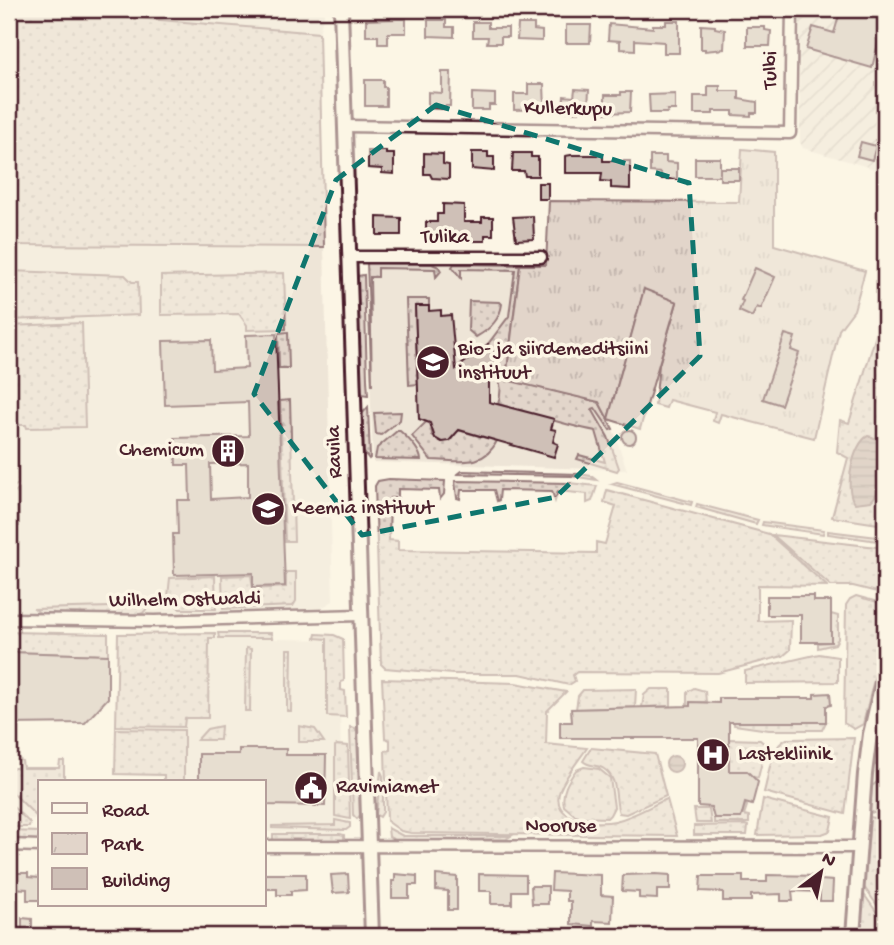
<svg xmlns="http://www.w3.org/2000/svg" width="894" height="945" font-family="'Gochi Hand',sans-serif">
	<defs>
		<pattern id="industrial-furrows" width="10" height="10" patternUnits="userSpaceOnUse" patternTransform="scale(1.75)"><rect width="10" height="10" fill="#eee5d7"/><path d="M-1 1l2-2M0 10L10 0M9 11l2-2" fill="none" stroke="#cec4b9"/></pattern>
		<pattern id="grass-dots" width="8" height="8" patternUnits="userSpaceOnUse" patternTransform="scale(1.75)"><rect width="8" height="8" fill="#e2d5ca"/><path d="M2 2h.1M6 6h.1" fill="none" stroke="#c3b6ae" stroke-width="1.8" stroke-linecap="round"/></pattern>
		<pattern id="park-tufts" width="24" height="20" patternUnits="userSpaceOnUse" patternTransform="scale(1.75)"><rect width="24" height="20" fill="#e2d5ca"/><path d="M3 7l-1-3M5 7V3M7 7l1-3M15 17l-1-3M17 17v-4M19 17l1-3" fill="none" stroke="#c3b6ae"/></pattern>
		<pattern id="water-rules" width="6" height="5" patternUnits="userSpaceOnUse" patternTransform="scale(1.75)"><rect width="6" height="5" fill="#c0aca5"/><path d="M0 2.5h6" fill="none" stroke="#9e8b87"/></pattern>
	</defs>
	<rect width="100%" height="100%" fill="#fcf5e5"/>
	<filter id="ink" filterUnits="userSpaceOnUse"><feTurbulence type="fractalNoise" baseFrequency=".0143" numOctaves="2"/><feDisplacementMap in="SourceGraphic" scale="14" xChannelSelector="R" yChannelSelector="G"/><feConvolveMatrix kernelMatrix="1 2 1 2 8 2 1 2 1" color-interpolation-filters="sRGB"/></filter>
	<g filter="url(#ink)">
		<path fill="#eee5d7" d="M 124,9 L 324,9 L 324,14 L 319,33 L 123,17 Z
			M 9,245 L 324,247 L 333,601 L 313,613 L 166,617 L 27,616 L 9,614 Z
			M 366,263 L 520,265 L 506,379 L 599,402 L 613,429 L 627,470 L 373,462 Z
			M 209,638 L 339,640 L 342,833 L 264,832 L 264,782 L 184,782 L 184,718 L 208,718 Z
			M 9,789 L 40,820 L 40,821 L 9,814 Z"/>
		<path fill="url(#industrial-furrows)" d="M 799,9 L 885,9 L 885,172 L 803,148 L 800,142 Z"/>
		<path fill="url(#grass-dots)" stroke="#967a7a" stroke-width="2" d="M 9,9 L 124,9 L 124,17 L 319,33 L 324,247 L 9,245 Z
			M 885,70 L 885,115 L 876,112 Z
			M 367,263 L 432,264 L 439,267 L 441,271 L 436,277 L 435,269 L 378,268 L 378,277 L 370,277 L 372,386 Z
			M 454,264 L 520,265 L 506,379 L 599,402 L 613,429 L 610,430 L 595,408 L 592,409 L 608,437 L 619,468 L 617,471 L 577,459 L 579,455 L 605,462 L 596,431 C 563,425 531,413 498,404 C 502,391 501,383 496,370 C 493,360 496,354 488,344 L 509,316 L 515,270 L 461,269 L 461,278 L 452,267 Z
			M 9,271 L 125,275 L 132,282 L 138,282 L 139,315 L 9,320 Z
			M 284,273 L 286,329 L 247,330 L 247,325 L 239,314 L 161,315 L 161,276 Z
			M 364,275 L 367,379 L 368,395 L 362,394 L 360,390 L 357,276 Z
			M 406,299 L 429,299 L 429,306 L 415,306 L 418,384 L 409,385 Z
			M 469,301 L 500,302 L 502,304 C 500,320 489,330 476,337 L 468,330 Z
			M 82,323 L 85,427 L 27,428 L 26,425 L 20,425 L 9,415 L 9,326 Z
			M 288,332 L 289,368 L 279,368 L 278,333 Z
			M 876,335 L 885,338 L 885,370 L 882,384 L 885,386 L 885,525 L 832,517 L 848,458 L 837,452 L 840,420 L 849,423 Z
			M 290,400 L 294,541 L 285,541 L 280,401 Z
			M 368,407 L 370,458 L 369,459 L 362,450 L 361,415 Z
			M 401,412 L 400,420 L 381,435 L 376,434 L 374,413 Z
			M 9,421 L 16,427 L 18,484 L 9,490 Z
			M 426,422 L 431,423 L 432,435 L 442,442 L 451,440 L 458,430 L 497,441 C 483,469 458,460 431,460 L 412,436 Z
			M 397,431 L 400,431 C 408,438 420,449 421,460 L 375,459 L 377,448 Z
			M 462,471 L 580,474 L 591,476 L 596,480 L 572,476 L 458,474 Z
			M 389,479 L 445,481 L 444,494 L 440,499 L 439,490 L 398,489 L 398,498 L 390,498 L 389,540 L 398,541 L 398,550 L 596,553 L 596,542 L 605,544 L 616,506 L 604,502 L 607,490 L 769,534 L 827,586 L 758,585 L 758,621 L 791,620 L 790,650 L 783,656 L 718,673 L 577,672 L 573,675 L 575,681 L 569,685 L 520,674 L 453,674 L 385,668 L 381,664 L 375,486 L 378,481 Z
			M 455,481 L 569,483 L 597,486 L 592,501 L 587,503 L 587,494 L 558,491 L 555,501 L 552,491 L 500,490 L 499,500 L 497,501 L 494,490 L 461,490 L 460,499 L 457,498 Z
			M 617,482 L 692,502 L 691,505 L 611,484 Z
			M 19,489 L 19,526 L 9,526 L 9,495 Z
			M 697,504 L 758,520 L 756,524 L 696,507 Z
			M 763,522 L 824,530 L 823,534 L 768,526 L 762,525 Z
			M 828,531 L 885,538 L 885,542 L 828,534 Z
			M 773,535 L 885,548 L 885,594 L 853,586 L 831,586 Z
			M 286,572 L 296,572 L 296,601 L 293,606 L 223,609 L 222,576 L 251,575 L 253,589 L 286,587 Z
			M 215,576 L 216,609 L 180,609 L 168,597 L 170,578 Z
			M 856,596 L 885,604 L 885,635 L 863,724 L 854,729 L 844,723 L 846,605 L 850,599 Z
			M 149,606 L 143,613 L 135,616 L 42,615 L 35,609 Z
			M 831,614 L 838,616 L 838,639 L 835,644 L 818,648 L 818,643 L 831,642 Z
			M 9,632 L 108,634 L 108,655 L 9,652 Z
			M 215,633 L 215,638 L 209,638 L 208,718 L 185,718 L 184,727 L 116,726 L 118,634 Z
			M 218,633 L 271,633 L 272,638 L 219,638 Z
			M 316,634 L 334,635 L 343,639 L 344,681 L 341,682 L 341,690 L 345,691 L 346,717 L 327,716 L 327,639 L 315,638 Z
			M 246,648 L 251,649 L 250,711 L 245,711 Z
			M 287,649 L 292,649 L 291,711 L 287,711 Z
			M 819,654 L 838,657 L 838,682 L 745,683 L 745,671 Z
			M 382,679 L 515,683 L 566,692 L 547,711 L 546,744 L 587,748 C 579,760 566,775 560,790 C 549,821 595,825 615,821 C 633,817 650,806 667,799 L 677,836 L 411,833 L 401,831 L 387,821 L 385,751 L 390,750 L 390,740 L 385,738 Z
			M 694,688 L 705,691 L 706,702 L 691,702 L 690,706 L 687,706 L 687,692 Z
			M 636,689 L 635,707 L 576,709 L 578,696 L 583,690 Z
			M 651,689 L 671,689 L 671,706 L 642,707 L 644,695 Z
			M 884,715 L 885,764 L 877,766 L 875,764 L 874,759 L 881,718 Z
			M 734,722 L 826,722 L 822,730 L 769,730 L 734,725 Z
			M 221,726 L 220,740 L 197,740 L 207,729 Z
			M 299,726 L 315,729 L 324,742 L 299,742 Z
			M 350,727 L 355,728 L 357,733 L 360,815 L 357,819 L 353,815 Z
			M 116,729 L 184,730 L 184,782 L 164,782 L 164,775 L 115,774 Z
			M 854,738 L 845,814 L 764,792 C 769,776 770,746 787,739 Z
			M 729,739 L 760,740 L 766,745 L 758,778 L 729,771 Z
			M 337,745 L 348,746 L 350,819 L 335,816 L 335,746 Z
			M 591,748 L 655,754 L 666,796 L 626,814 L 619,813 C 614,799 619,779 604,769 C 597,764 589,767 583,761 Z
			M 19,759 L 22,761 L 23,768 L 59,768 L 60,761 L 64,761 L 64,782 L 40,782 L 40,820 L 9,789 L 9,768 L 17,768 Z
			M 584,767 L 599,769 L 610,778 L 614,807 L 610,815 L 607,818 L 577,817 L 564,806 C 561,792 568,781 576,770 Z
			M 381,771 L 383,776 L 383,812 L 380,817 L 376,815 Z
			M 885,776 L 885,816 L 870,812 L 872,786 Z
			M 763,799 L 833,817 L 830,831 L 822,834 L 757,835 Z
			M 9,803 L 30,823 L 29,827 L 9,827 Z
			M 745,805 L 747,806 L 744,815 L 749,816 L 749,823 L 714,823 L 714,818 L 741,818 Z
			M 694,809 L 709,809 L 711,823 L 696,823 Z
			M 870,817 L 885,820 L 885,888 L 881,899 L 885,901 L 885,916 L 864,887 Z
			M 335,820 L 350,823 L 350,827 L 346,830 L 272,828 L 272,826 L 335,825 Z
			M 745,825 L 748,826 L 747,835 L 694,835 L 694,826 Z
			M 388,828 L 403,836 L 511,836 L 506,839 L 397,841 L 389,837 Z
			M 9,831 L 40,832 L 40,841 L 9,841 Z
			M 273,834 L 340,834 L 344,835 L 344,840 L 273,841 Z
			M 863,893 L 885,924 L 885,936 L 861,936 Z"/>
		<path fill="url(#park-tufts)" stroke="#967a7a" stroke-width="2" d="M 742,149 L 774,152 L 774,245 L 865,271 L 854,310 L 839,330 L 814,438 L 721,414 L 718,423 L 713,421 L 715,412 L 669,400 L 666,408 L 655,405 L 659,365 L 677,302 L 644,290 L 608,419 L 599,402 L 506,380 L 520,265 L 546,265 L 549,201 L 739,202 Z"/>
		<path fill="#e2d5ca" stroke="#967a7a" stroke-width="2" d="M 644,289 L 677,302 L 640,429 L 608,419 Z"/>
		<path fill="url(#water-rules)" stroke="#917474" stroke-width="2" d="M 868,436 C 894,439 885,488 871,501 L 855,503 C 843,491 853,443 868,436 Z
			M666 764a8 8 0 1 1 16 0a8 8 0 1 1-16 0Z"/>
		<path fill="#cfc0b7" stroke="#4a1f2b" stroke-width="2" fill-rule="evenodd" d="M 841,9 L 866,9 L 885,14 L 872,68 L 806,49 L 813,27 L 834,33 Z
			M 397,19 L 406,19 L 406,33 L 388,33 L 388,44 L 378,44 L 378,36 L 366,36 L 366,20 Z
			M 428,20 L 446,20 L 446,27 L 454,27 L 454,37 L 428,36 Z
			M 666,21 L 679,21 L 679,53 L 664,53 L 664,42 L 635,40 L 635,50 L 620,49 L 620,41 L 608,40 L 609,24 L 653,28 L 653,25 L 666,25 Z
			M 473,22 L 488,22 L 488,28 L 508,28 L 508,37 L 501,37 L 501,43 L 487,43 L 488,37 L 473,37 Z
			M 518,24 L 534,24 L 534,30 L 542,31 L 542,41 L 517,40 Z
			M 566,25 L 591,25 L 590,43 L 566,43 Z
			M 701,25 L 715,26 L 715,28 L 725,30 L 724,49 L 705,51 L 705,49 L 701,49 Z
			M 747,27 L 765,27 L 765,30 L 771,31 L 770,46 L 747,46 Z
			M 442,72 L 451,72 L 450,106 L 445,106 L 445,109 L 428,108 L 428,92 L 442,93 Z
			M 365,80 L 383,80 L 383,87 L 386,87 L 386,106 L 365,106 Z
			M 528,84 L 544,84 L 545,109 L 514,110 L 514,94 L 528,94 Z
			M 708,86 L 720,86 L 720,91 L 739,91 L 739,99 L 757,102 L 757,113 L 751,113 L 751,116 L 733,115 L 733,111 L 713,111 L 713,114 L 694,114 L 694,96 L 708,96 Z
			M 575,89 L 589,90 L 588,107 L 579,108 L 579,112 L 563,111 L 564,96 L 574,97 Z
			M 621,92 L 631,92 L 630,112 L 605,113 L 605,95 L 621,95 Z
			M 472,93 L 495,94 L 495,105 L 489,105 L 489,110 L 472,110 Z
			M 675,94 L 675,110 L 667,110 L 668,113 L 650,113 L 649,95 Z
			M 861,142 L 876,146 L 872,160 L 857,156 Z
			M 368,151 L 386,151 L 386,154 L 394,154 L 394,174 L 382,173 L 382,169 L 368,168 Z
			M 472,152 L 488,152 L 488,157 L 494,157 L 494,171 L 472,169 Z
			M 424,153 L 443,154 L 443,164 L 449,165 L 449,179 L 432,178 L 430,174 L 424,174 Z
			M 513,153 L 531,153 L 531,157 L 538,157 L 538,176 L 525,176 L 524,171 L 512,171 Z
			M 571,155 L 603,155 L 603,161 L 630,161 L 630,189 L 611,188 L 611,182 L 601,181 L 602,173 L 565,173 L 565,156 Z
			M 650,156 L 666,156 L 666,162 L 677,163 L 677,179 L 661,179 L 661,173 L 650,172 Z
			M 695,158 L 720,158 L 720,176 L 695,176 Z
			M 720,168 L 739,168 L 739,180 L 720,180 Z
			M 538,183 L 548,183 L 548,199 L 538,199 Z
			M 443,204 L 464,205 L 464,222 L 482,222 L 482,217 L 493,217 L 493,235 L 485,235 L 485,241 L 465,241 L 465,233 L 442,232 L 442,237 L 426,237 L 426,222 L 437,222 L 437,214 L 443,214 Z
			M 533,216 L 534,239 L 516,240 L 513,217 Z
			M 377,217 L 401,218 L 401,235 L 377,235 Z
			M 755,268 L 775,277 L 761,309 L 757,307 L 752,317 L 739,311 L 743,301 L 741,300 Z
			M 415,306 L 429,306 L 429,311 L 441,310 L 441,316 L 451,315 L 456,369 L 488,344 L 494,353 L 496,360 L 489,376 L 489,402 L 554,419 L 551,429 L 556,430 L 553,442 L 558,444 L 554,457 L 459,430 L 449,441 L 442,442 L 435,438 L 430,423 L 419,419 Z
			M 276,334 L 285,586 L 253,587 L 253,573 L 174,575 L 173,534 L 178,534 L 177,500 L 190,500 L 189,465 L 176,465 L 175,438 L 249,436 L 248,402 L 165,405 L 163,341 L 211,340 L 212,370 L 247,368 L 246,335 ZM 248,463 L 248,497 L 211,499 L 210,464 Z
			M 785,334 L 795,337 L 791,350 L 799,353 L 781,405 L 763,399 Z
			M622 437a7 7 0 1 1 14 0a7 7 0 1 1-14 0Z
			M 767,596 L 814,596 L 814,601 L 831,601 L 831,642 L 801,642 L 801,615 L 767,615 Z
			M 9,652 L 108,655 L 108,698 L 85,723 L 9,724 Z
			M 830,693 L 831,705 L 826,706 L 826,722 L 729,722 L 729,771 L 747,771 L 758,782 L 752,805 L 745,803 L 741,818 L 714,818 L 711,807 L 698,806 L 698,738 L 560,738 L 560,722 L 572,722 L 571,709 L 690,706 L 690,702 L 719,703 L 719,698 L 814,698 L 814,694 Z
			M 239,749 L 286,749 L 286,755 L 326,755 L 325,806 L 264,805 L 264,782 L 199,782 L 199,754 L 239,754 Z
			M 11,873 L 28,873 L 28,877 L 40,878 L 40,900 L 27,900 L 27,889 L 11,888 Z
			M 552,873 L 601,875 L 601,895 L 613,896 L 612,922 L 593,921 L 593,926 L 571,924 L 571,901 L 567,901 L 567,891 L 551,890 Z
			M 264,874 L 306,874 L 306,890 L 291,891 L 291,895 L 277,895 L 277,889 L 264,889 Z
			M 348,874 L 349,892 L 333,893 L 331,875 Z
			M 395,874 L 417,876 L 417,885 L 409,885 L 409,898 L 392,898 L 392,881 L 395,881 Z
			M 479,874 L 526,875 L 526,891 L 512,891 L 512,904 L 491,904 L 491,891 L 479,891 Z
			M 656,874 L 670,875 L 670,890 L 657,890 L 657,899 L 639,898 L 639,892 L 622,891 L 623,875 Z
			M 436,875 L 457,877 L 457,910 L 448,910 L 448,891 L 436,890 Z
			M 767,875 L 821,876 L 821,880 L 833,881 L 832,901 L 820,901 L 820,892 L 792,891 L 793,901 L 781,901 L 781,894 L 751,895 L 751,901 L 723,901 L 723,892 L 700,891 L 701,876 L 743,876 L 743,882 L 767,882 Z
			M 531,886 L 548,886 L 548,904 L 532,904 Z
			M 22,918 L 32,919 L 32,932 L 22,932 Z
			M 333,926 L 346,926 L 346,936 L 333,936 Z
			M 497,927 L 510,927 L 509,936 L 497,936 Z"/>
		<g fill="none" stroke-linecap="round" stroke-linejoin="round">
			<g stroke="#4a1f2b" stroke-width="15">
				<path id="minor" d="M 346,126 L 790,133 L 792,9
					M 349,257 L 541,257
					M 9,619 L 155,621 L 361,615
					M 9,845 L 40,846
					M 264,846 L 858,847"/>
			</g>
			<g stroke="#4a1f2b" stroke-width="18">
				<path id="tertiary" d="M 341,9 L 372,936
					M 853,936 L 865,774 L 870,734 L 885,670"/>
			</g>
			<use href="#minor" stroke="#fcf5e5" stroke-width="10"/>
			<use href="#tertiary" stroke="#fcf5e5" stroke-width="12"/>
		</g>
	</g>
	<path d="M0 0H894V945H0ZM 436,105 L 689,183 L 700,356 L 556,497 L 362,535 L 254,394 L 336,180 Z" fill="#fcf5e5" fill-opacity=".55" fill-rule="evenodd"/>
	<path fill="none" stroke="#0f766e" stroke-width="5" stroke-dasharray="14 9" stroke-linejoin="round" d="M 436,105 L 689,183 L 700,356 L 556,497 L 362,535 L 254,394 L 336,180 Z"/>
	<defs>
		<g id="university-disc" transform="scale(1.75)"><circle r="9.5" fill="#4a1f2b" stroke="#fcf5e5"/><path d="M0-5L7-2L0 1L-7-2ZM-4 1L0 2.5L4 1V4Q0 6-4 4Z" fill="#fff"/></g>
		<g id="building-disc" transform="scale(1.75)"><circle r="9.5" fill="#4a1f2b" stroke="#fcf5e5"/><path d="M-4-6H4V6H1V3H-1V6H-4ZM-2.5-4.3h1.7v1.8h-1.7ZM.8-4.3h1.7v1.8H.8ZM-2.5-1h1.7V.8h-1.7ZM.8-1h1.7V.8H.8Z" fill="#fff"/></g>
		<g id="hospital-disc" transform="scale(1.75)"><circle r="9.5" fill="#4a1f2b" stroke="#fcf5e5"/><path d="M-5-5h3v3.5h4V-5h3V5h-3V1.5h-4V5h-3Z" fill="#fff"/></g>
		<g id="civic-disc" transform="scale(1.75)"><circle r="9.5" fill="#4a1f2b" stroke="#fcf5e5"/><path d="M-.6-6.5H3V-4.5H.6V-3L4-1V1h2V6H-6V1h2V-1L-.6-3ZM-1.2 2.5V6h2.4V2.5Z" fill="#fff"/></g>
	</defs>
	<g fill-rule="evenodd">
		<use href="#university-disc" x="433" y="362"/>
		<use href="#building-disc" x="228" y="451"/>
		<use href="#university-disc" x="268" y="509"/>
		<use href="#hospital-disc" x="713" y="755"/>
		<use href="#civic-disc" x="311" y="788"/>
	</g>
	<g text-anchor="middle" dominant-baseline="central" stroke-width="7" stroke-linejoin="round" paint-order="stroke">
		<g font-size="21" fill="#4a1f2b" stroke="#fcf5e5">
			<text transform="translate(772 70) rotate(-89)">Tulbi</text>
			<text transform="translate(568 110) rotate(1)">Kullerkupu</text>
			<text x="445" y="238">Tulika</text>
			<text transform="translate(336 452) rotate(-92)">Ravila</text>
			<text transform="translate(185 601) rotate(-1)">Wilhelm Ostwaldi</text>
			<text x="561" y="827">Nooruse</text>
		</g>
		<g font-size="21" fill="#4a1f2b" stroke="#fcf5e5" text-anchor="start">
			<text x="458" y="350">Bio- ja siirdemeditsiini<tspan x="458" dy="24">instituut</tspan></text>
			<text x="204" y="451" text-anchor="end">Chemicum</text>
			<text x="292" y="509">Keemia instituut</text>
			<text x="738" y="755">Lastekliinik</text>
			<text x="336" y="788">Ravimiamet</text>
		</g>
	</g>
	<rect width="894" height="945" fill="none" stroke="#fcf5e5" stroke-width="35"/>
	<rect x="18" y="18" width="859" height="910" fill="none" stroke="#4a1f2b" stroke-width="2.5" filter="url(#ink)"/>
	<rect x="38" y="780" width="228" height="126" fill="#fcf5e5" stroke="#b59f9b" stroke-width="2"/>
	<rect x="52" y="803" width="35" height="10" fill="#fcf5e5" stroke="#b59f9b" stroke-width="2"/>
	<text x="102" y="816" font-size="21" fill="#4a1f2b">Road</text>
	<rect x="52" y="833" width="35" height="21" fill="url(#park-tufts)" stroke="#b59f9b" stroke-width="2"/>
	<text x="102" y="850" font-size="21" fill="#4a1f2b">Park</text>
	<rect x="52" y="868" width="35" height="21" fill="#cfc0b7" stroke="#b59f9b" stroke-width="2"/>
	<text x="102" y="886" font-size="21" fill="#4a1f2b">Building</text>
	<g transform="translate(821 872) rotate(32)" stroke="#fcf5e5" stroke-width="5" paint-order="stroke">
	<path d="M0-5L12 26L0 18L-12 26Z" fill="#4a1f2b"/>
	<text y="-10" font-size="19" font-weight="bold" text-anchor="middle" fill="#4a1f2b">N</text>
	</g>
</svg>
